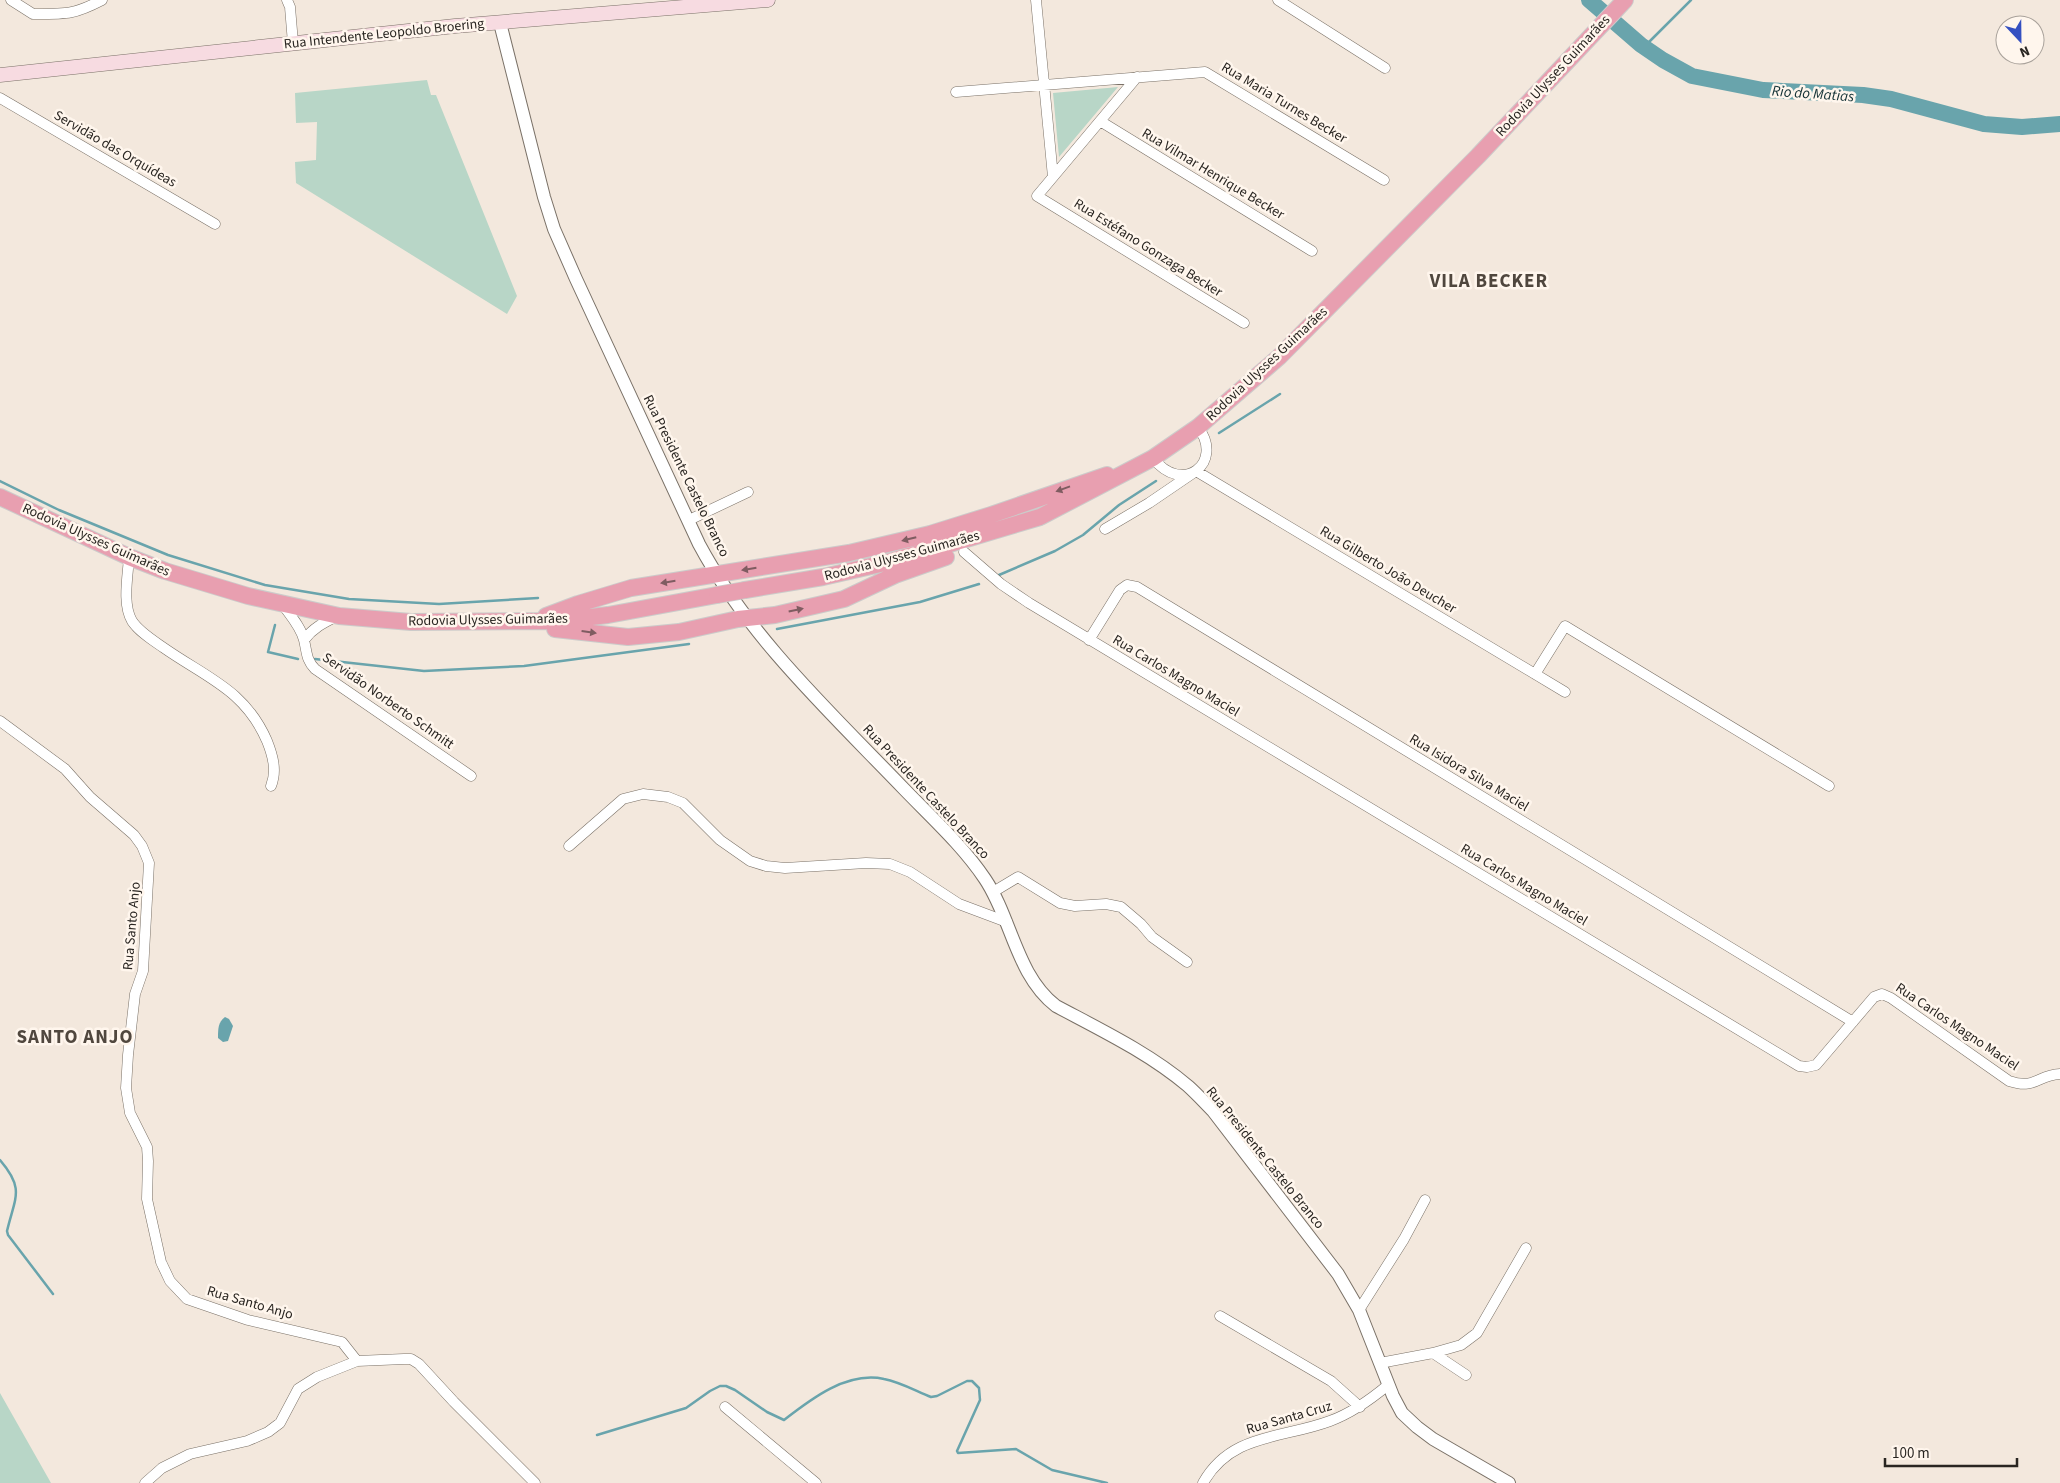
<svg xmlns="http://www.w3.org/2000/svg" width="2060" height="1483" font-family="'Source Sans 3',sans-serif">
	<rect width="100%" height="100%" fill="#f3e8dd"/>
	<path fill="#b8d6c7" d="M 427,80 L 431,95 L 436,95 L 517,296 L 507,314 L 296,183 L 295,162 L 316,160 L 317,122 L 296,123 L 295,93 Z
		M 1118,87 L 1059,157 L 1053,93 Z
		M 0,1393 L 51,1483 L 0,1483 Z"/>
	<path fill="#69a4ac" d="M 225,1017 L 229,1019 L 233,1026 L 228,1041 L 223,1042 L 218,1038 C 218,1029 218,1022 225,1017 Z"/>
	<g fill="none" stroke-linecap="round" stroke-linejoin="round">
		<path stroke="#69a4ac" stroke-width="2.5" d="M 1641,45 L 1649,42 L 1691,0
			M 1219,433 L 1280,394
			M 0,481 L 59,510 L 168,555 L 265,585 L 349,599 L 439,604 L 538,598
			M 999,575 L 1055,551 L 1083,535 L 1119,505 L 1156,481
			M 275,625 L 268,652 L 298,659
			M 777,629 L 920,602 L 979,584
			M 315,659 L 424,671 L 524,666 L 689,644
			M 0,1160 C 25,1189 15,1197 7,1231 L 8,1235 L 53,1294
			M 597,1435 L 686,1408 L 710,1391 L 720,1386 L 726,1386 L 735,1390 L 767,1412 L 784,1420 C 811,1399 847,1371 884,1379 C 900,1382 916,1391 931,1397 L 937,1396 L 967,1381 L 972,1381 L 979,1388 L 980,1400 L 957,1451 L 958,1453 L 1016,1449 L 1052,1470 L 1107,1483"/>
		<path stroke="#69a4ac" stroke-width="16" d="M 1589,0 L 1641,45 L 1663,60 L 1692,76 L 1763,90 L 1863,95 L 1891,99 L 1984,124 L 2022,127 L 2060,124"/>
		<g stroke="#7a7167" stroke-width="11">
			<path id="minor" d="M 11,0 L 33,14 L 37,14 C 68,14 75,14 102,0
				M 287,0 L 290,7 L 293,43
				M 1036,0 L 1053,177
				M 1278,0 L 1385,68
				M 1137,77 L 1037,196 L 1244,323
				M 956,92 L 1205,72 L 1384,180
				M 0,98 L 215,224
				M 1100,121 L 1312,251
				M 1153,458 C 1182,496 1225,463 1198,427
				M 689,520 L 748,492
				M 1105,529 L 1149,503 L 1196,471 L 1565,692
				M 964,552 L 1001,584 L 1029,603 L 1799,1066 L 1807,1067 L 1816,1065 L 1874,997 L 1882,994 L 1891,998 L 2009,1081 C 2036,1090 2037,1075 2060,1074
				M 129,557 C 128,576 122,604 132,621 C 139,632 154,641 164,648 C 207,678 245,690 267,741 C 273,756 277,771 271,786
				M 283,605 C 290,615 301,627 304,640 C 307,652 306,660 315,669 L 471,776
				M 304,640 C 313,628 323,623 337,616
				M 1089,640 L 1120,590 L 1127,585 L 1137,587 L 1853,1022
				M 1535,674 L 1565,626 L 1829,786
				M 0,721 L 65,769 L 90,797 L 134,835 L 142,846 L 149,863 L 143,971 L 135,994 L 128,1055 L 126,1088 L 130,1113 L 147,1147 L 148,1161 L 147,1199 L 161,1262 L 170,1281 L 187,1299 L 248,1320 L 342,1342 L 357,1361
				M 569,846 L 623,799 L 643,794 L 668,797 L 683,803 L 720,840 L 750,861 L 766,866 L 785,868 L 866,863 L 890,864 L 910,872 L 959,904 L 1007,922
				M 993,892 L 1018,877 L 1060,903 L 1075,906 L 1106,904 L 1121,907 L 1141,924 L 1152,937 L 1187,962
				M 1359,1310 L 1404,1239 L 1425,1200
				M 1220,1316 L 1331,1381 L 1360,1407
				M 1433,1353 L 1461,1345 L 1477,1333 L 1526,1248
				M 1380,1363 L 1433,1353 L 1466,1375
				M 725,1407 L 816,1483
				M 145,1483 L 162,1468 L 190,1454 L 247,1441 L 268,1432 L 280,1423 L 298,1389 L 317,1377 L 357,1361 L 404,1359 L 411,1359 L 419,1364 L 454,1402 L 535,1483
				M 1203,1483 C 1231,1433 1282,1439 1330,1421 C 1352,1413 1370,1400 1388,1385"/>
		</g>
		<g stroke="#7a7167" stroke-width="14">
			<path id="tertiary" d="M 500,23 L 544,197 L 554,229 L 576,279 L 699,544 C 748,636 832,714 904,789 C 932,818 963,846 985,879 C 1012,919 1016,975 1056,1006 C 1101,1030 1149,1053 1188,1086 C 1197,1094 1205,1103 1213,1111 L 1338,1274 L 1359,1310 L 1393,1396 L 1402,1413 L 1417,1427 L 1433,1439 L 1509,1483"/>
		</g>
		<g stroke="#7a7167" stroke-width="15">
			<path id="secondary" d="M 0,75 L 455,26 L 768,0"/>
		</g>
		<g stroke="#cccbca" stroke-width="18">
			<path id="trunk" d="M 0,497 L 129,557 L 165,571 L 248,596 L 339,616 L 411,622 L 558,621 L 608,615 L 717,595
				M 745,590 L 823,577 L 889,562 L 1040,517 L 1153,458 L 1198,427 L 1279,357 L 1478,156 L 1625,0
				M 546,616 L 578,604 L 631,588 L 849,553 L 930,534 L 991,515 L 1107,475
				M 555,629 L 628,637 L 679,632 L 738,619 L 775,615 L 844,599 L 895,575 L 946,557"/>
		</g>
		<use href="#minor" stroke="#fff" stroke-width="10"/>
		<use href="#tertiary" stroke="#fff" stroke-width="12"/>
		<use href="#secondary" stroke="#f7dbe1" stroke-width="14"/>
		<use href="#trunk" stroke="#e89fb0" stroke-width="16"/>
		<g stroke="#cccbca" stroke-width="18" stroke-linecap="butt">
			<path id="trunk-bridge" d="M 717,595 L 745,590"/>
		</g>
		<use href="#trunk-bridge" stroke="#e89fb0" stroke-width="16"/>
	</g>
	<defs><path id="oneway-solid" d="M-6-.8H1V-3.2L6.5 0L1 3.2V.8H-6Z" transform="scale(1.25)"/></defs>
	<g fill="#7f5c61">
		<use href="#oneway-solid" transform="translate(1063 489) rotate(160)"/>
		<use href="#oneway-solid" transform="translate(909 539) rotate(166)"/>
		<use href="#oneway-solid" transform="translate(749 569) rotate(171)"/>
		<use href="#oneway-solid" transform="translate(668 582) rotate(171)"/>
		<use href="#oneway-solid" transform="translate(796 610) rotate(-12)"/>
		<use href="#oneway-solid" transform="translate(589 632) rotate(8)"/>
	</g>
	<g text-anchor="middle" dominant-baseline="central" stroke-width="5" stroke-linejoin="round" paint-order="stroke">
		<g font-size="14" fill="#292521" stroke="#fff6ed">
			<text transform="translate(384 34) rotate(-6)">Rua Intendente Leopoldo Broering</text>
			<text transform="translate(1553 76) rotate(-47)">Rodovia Ulysses Guimarães</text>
			<text transform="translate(1284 103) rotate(31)">Rua Maria Turnes Becker</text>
			<text transform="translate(115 149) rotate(30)">Servidão das Orquídeas</text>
			<text transform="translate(1213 174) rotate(31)">Rua Vilmar Henrique Becker</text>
			<text transform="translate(1148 248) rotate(32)">Rua Estéfano Gonzaga Becker</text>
			<text transform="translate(1267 364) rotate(-43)">Rodovia Ulysses Guimarães</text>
			<text transform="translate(686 476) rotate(64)">Rua Presidente Castelo Branco</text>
			<text transform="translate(96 540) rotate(24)">Rodovia Ulysses Guimarães</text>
			<text transform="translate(902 556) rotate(-15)">Rodovia Ulysses Guimarães</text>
			<text transform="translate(1388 570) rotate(31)">Rua Gilberto João Deucher</text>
			<text transform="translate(488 620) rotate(-1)">Rodovia Ulysses Guimarães</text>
			<text transform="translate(1176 676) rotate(31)">Rua Carlos Magno Maciel</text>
			<text transform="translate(388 701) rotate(35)">Servidão Norberto Schmitt</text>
			<text transform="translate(1469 773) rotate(31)">Rua Isidora Silva Maciel</text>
			<text transform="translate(926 792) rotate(47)">Rua Presidente Castelo Branco</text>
			<text transform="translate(1524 885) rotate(31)">Rua Carlos Magno Maciel</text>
			<text transform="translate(132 926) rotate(-85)">Rua Santo Anjo</text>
			<text transform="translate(1957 1027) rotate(34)">Rua Carlos Magno Maciel</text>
			<text transform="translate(1265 1158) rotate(51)">Rua Presidente Castelo Branco</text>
			<text transform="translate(250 1303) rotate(16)">Rua Santo Anjo</text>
			<text transform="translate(1289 1418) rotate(-16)">Rua Santa Cruz</text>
		</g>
		<g font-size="15" font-style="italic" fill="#123034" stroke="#fff6ed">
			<text transform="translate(1813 94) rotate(4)">Rio do Matias</text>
		</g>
		<g font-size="19" font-weight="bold" letter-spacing="1" fill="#50473e" stroke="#fff6ed">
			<text x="1489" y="281">VILA BECKER</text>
			<text x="75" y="1037">SANTO ANJO</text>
		</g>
	</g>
	<g transform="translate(2020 40) rotate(158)"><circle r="24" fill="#fff6ed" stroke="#a9a29b"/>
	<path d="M0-4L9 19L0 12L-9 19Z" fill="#3550c1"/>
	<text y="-8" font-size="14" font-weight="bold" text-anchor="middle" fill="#292521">N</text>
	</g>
	<path d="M1885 1458v8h132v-8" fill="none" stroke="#292521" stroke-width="2.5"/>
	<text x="1892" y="1458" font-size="15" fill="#292521" stroke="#fff6ed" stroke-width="4" paint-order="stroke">100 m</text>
</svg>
